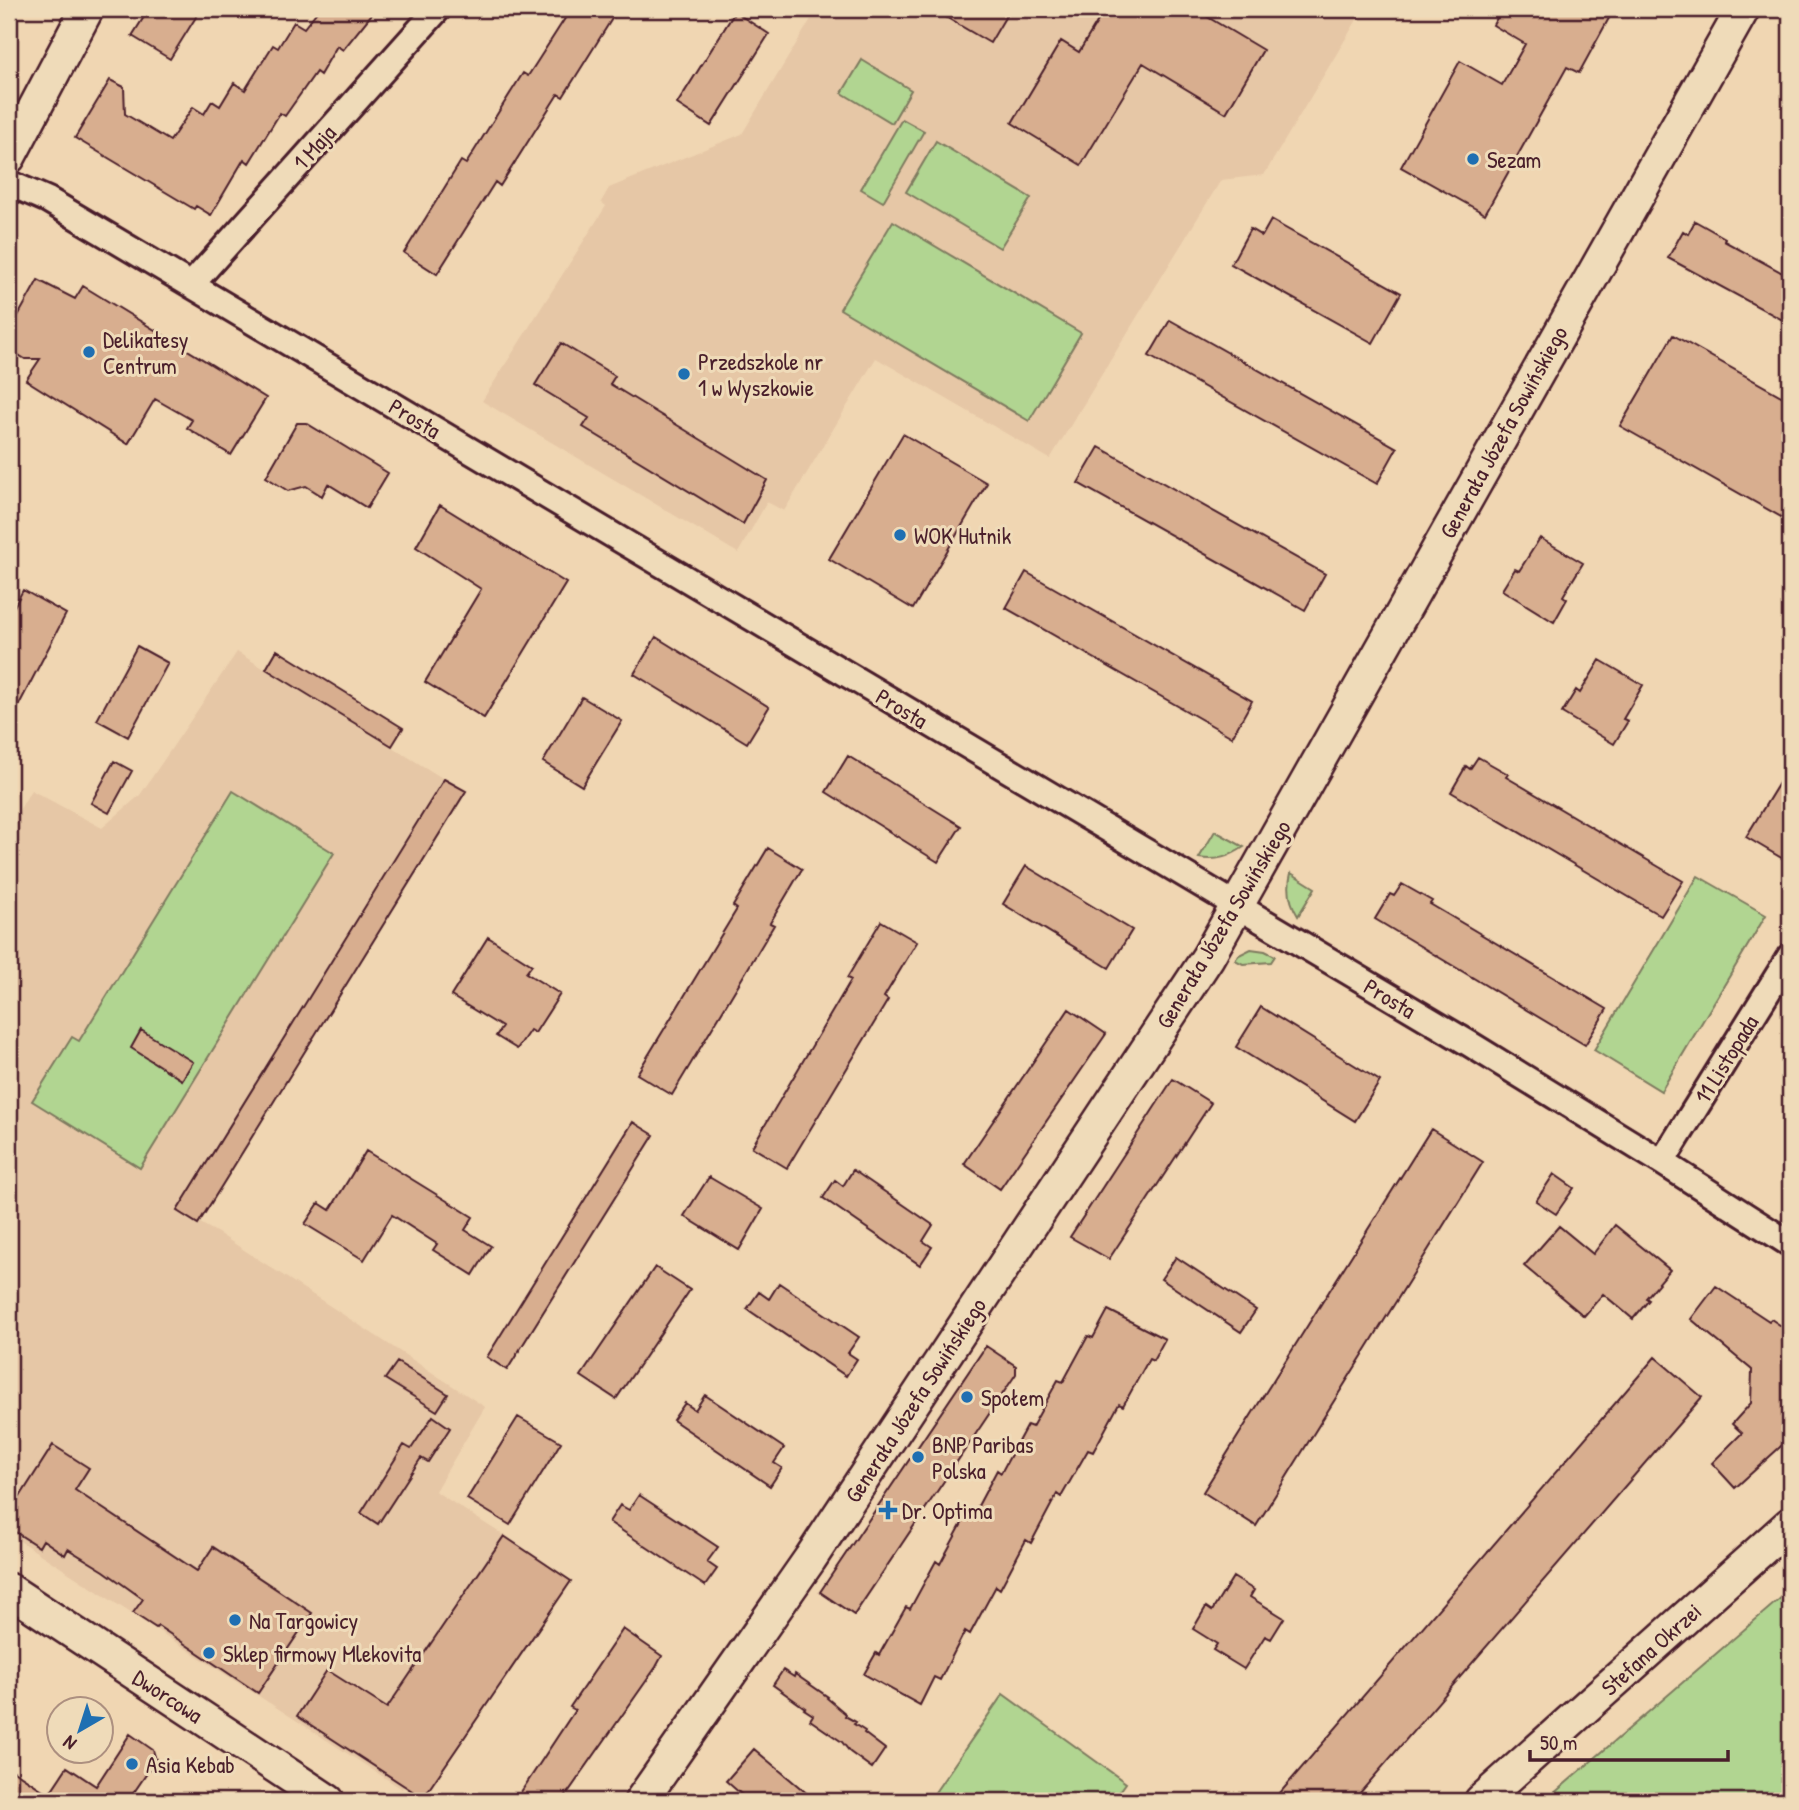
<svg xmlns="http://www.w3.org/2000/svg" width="1799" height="1810" font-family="'Patrick Hand',sans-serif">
	<rect width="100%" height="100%" fill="#f0d6b2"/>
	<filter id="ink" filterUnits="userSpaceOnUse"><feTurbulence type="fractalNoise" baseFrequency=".0143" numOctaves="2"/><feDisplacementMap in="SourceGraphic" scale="14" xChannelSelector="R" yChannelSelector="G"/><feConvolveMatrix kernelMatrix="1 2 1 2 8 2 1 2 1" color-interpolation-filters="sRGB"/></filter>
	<g filter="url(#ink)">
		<path fill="#e6c7a6" d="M 817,9 L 1342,9 L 1358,18 L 1264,175 L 1221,180 L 1050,459 L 876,358 L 784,511 L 767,502 L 738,553 L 482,401 L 606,206 L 601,202 L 609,188 L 742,134 Z
			M 237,652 L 444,779 L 177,1210 L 218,1233 L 485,1407 L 435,1491 L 548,1564 L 402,1789 L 9,1534 L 9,828 L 31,790 L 102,828 L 140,795 Z"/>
		<path fill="#b1d591" stroke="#7e7a5e" stroke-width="2" d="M 862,60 L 911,90 L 892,123 L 842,93 Z
			M 902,119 L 924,131 L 883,202 L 861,189 Z
			M 936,141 L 1031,198 L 1000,248 L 906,192 Z
			M 893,221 L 1081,333 L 1029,421 L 840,309 Z
			M 233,791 L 334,853 L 140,1168 L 32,1101 L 72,1037 L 79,1041 Z
			M 1215,831 L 1244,847 C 1229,857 1217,861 1199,858 Z
			M 1291,873 L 1315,888 L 1298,916 C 1289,902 1287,889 1291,873 Z
			M 1698,876 L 1766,915 L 1661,1091 L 1594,1050 Z
			M 1251,949 L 1265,951 L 1275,956 L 1271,962 L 1243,964 L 1235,960 L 1239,955 Z
			M 1790,1590 L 1790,1801 L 1545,1801 Z
			M 1003,1694 L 1126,1783 L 1113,1801 L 929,1801 Z"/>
		<path fill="#d8ae8f" stroke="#4a1f2b" stroke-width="2" d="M 149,9 L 201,9 L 170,59 L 132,36 Z
			M 319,9 L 376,9 L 343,50 L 337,46 L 320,75 L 316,72 L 285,116 L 280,113 L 249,163 L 244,159 L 211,215 L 196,206 L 194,209 L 75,138 L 110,80 L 124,87 L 125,114 L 170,141 L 193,107 L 204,114 L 212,101 L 220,106 L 234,83 L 245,90 L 273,45 L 278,48 L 294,22 L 304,28 Z
			M 571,9 L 618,9 L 563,97 L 558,94 L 500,186 L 495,182 L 437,274 L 404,253 L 461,161 L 466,164 L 523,73 L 528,76 Z
			M 932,9 L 1010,9 L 990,43 Z
			M 1105,9 L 1194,9 L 1263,50 L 1226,113 L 1143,63 L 1081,165 L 1012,123 L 1061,41 L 1079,52 Z
			M 1502,9 L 1614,9 L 1579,73 L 1567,67 L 1485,214 L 1401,167 L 1460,61 L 1502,85 L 1525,44 L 1493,25 Z
			M 735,12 L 769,34 L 711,126 L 677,104 Z
			M 1271,220 L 1401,293 L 1373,343 L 1231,264 L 1250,229 L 1262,236 Z
			M 1695,221 L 1725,238 L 1724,241 L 1790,277 L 1790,324 L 1668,258 L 1683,231 L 1688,234 Z
			M 38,280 L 75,299 L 83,286 L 266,398 L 231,455 L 187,428 L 192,420 L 155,399 L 128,444 L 26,380 L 40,359 L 25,359 L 9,349 L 9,332 Z
			M 1170,320 L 1397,448 L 1377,484 L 1149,356 Z
			M 1673,335 L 1790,401 L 1790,522 L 1620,426 Z
			M 561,343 L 615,376 L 610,384 L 767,480 L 743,524 L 583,427 L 589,418 L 535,385 Z
			M 297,423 L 306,423 L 388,473 L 367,508 L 328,484 L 322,496 L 306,486 L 288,491 L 266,477 Z
			M 903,434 L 987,483 L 913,609 L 829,559 Z
			M 1099,447 L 1325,574 L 1305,610 L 1078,483 Z
			M 440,505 L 566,583 L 484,718 L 425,682 L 481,589 L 416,547 Z
			M 1540,538 L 1583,563 L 1563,596 L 1567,599 L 1554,622 L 1502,590 L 1515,569 L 1519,571 Z
			M 1026,572 L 1252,701 L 1232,737 L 1006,608 Z
			M 23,590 L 66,614 L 9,724 L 9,616 Z
			M 656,637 L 769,707 L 747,743 L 634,674 Z
			M 137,646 L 168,663 L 128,737 L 97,720 Z
			M 277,650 L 403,728 L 392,746 L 266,669 Z
			M 1600,660 L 1643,685 L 1623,719 L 1628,721 L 1614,744 L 1562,713 L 1576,690 L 1580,693 Z
			M 582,697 L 622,721 L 582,786 L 543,762 Z
			M 848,756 L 961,826 L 938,862 L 826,792 Z
			M 1478,757 L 1508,774 L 1506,777 L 1683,881 L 1661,916 L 1451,792 L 1466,766 L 1470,769 Z
			M 114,761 L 132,771 L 109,813 L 91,803 Z
			M 1790,765 L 1790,863 L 1746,837 Z
			M 444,779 L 466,791 L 198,1224 L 177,1211 Z
			M 768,848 L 802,869 L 770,923 L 774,925 L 672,1095 L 637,1074 L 737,909 L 733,906 Z
			M 1026,866 L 1132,930 L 1109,968 L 1003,904 Z
			M 1402,884 L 1432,901 L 1430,904 L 1607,1009 L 1585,1045 L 1375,919 L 1390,894 L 1394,896 Z
			M 881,921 L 917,942 L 884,997 L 888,1000 L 787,1168 L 752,1147 L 851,980 L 847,978 Z
			M 488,937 L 532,965 L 526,973 L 560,994 L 535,1033 L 530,1030 L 517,1049 L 496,1036 L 502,1027 L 451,996 Z
			M 1261,1007 L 1380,1081 L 1355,1121 L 1236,1047 Z
			M 1069,1009 L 1106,1034 L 1000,1189 L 964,1164 Z
			M 141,1030 L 193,1062 L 182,1080 L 131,1048 Z
			M 1173,1079 L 1211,1103 L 1109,1259 L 1070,1237 Z
			M 633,1122 L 654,1135 L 507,1370 L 487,1357 Z
			M 1431,1129 L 1483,1162 L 1256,1526 L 1203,1492 Z
			M 366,1151 L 473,1217 L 465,1230 L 491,1246 L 473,1275 L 433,1250 L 437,1244 L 392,1215 L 364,1260 L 305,1224 L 319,1203 L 330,1210 Z
			M 853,1170 L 933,1225 L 923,1241 L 932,1247 L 920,1265 L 823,1198 L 835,1180 L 843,1186 Z
			M 1554,1174 L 1574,1188 L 1556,1214 L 1536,1201 Z
			M 709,1177 L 763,1209 L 739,1250 L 684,1216 Z
			M 1615,1225 L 1670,1270 L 1646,1298 L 1649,1300 L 1633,1319 L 1603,1294 L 1584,1316 L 1524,1266 L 1559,1226 L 1593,1254 Z
			M 1176,1257 L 1256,1310 L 1241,1332 L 1161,1279 Z
			M 655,1267 L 690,1290 L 616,1399 L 581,1376 Z
			M 779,1283 L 859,1337 L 848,1353 L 857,1359 L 846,1376 L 747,1309 L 759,1292 L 769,1299 Z
			M 1716,1286 L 1769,1321 L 1771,1319 L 1790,1332 L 1790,1438 L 1735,1488 L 1712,1463 L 1742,1433 L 1732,1424 L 1751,1403 L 1752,1370 L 1691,1319 Z
			M 1108,1310 L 1165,1339 L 1153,1361 L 1149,1359 L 1123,1406 L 1119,1404 L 1093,1452 L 1088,1450 L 1061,1497 L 1057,1494 L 1031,1543 L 1026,1540 L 1000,1589 L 996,1586 L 970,1634 L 965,1631 L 940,1680 L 934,1677 L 920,1705 L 864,1674 L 876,1653 L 879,1655 L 906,1607 L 910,1609 L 936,1561 L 940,1564 L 966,1516 L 971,1519 L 997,1470 L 1001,1473 L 1027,1425 L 1032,1427 L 1058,1380 L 1063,1382 L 1088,1336 L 1093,1338 Z
			M 986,1346 L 1016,1366 L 1016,1374 L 854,1615 L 820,1592 Z
			M 1655,1357 L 1702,1397 L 1353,1801 L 1273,1801 Z
			M 397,1362 L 448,1394 L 437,1411 L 385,1379 Z
			M 705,1395 L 784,1448 L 774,1463 L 782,1468 L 770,1486 L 673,1420 L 685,1403 L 695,1410 Z
			M 433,1416 L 450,1428 L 428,1462 L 421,1458 L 378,1524 L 361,1513 L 404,1445 L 411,1449 Z
			M 518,1417 L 561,1442 L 510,1525 L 467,1499 Z
			M 53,1445 L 89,1468 L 75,1490 L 197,1571 L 213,1547 L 312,1613 L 258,1693 L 158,1626 L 156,1628 L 133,1613 L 143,1599 L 104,1571 L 68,1549 L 65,1555 L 43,1540 L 39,1547 L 9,1528 L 9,1514 Z
			M 639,1495 L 718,1547 L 707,1562 L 717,1569 L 705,1586 L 609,1522 L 620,1505 L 629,1510 Z
			M 504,1536 L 571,1581 L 423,1798 L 297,1716 L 327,1670 L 387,1708 Z
			M 1233,1577 L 1254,1590 L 1250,1597 L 1284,1618 L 1271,1639 L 1265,1636 L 1244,1669 L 1213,1650 L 1217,1644 L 1193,1629 L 1206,1607 L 1212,1611 Z
			M 623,1629 L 662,1656 L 656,1667 L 562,1801 L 515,1801 L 575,1710 L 570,1707 Z
			M 783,1670 L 794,1677 L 795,1674 L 828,1697 L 827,1698 L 846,1714 L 845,1716 L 856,1722 L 854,1724 L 865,1731 L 864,1733 L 885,1749 L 872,1768 L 850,1752 L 842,1742 L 810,1720 L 813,1715 L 804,1709 L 805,1708 L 773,1685 Z
			M 130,1734 L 153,1750 L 156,1760 L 128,1801 L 9,1801 L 9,1768 L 49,1794 L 67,1767 L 96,1786 Z
			M 754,1749 L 816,1801 L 749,1801 L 726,1781 Z"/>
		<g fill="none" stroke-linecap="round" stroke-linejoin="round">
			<g stroke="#4a1f2b" stroke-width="30">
				<path id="minor" d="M 9,183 L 48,200 L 1470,1044 L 1662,1162 L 1790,1244
					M 191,285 L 438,9
					M 1662,1162 L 1790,956"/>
			</g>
			<g stroke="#4a1f2b" stroke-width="37">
				<path id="tertiary" d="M 9,157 L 87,9
					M 9,1590 L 328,1801
					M 641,1801 L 810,1559 L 1208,957 L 1743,9
					M 1481,1801 L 1790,1524"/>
			</g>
			<use href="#minor" stroke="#efdbb9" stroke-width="24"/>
			<use href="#tertiary" stroke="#efdbb9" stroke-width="32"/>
		</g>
	</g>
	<g fill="#1f6fb2" stroke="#efdbb9" stroke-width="2.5">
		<circle cx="1473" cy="159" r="7"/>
		<circle cx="89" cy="352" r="7"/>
		<circle cx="684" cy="374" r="7"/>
		<circle cx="900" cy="535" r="7"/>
		<circle cx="967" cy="1397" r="7"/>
		<circle cx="918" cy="1457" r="7"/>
		<path d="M884.5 1499.5h7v7h7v7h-7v7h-7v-7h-7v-7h7z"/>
		<circle cx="235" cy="1620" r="7"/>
		<circle cx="209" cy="1653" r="7"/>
		<circle cx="132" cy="1764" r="7"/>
	</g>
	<g text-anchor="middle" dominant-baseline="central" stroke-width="6" stroke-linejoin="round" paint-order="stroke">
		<g font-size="23" fill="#4a1f2b" stroke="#efdbb9">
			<text transform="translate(314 147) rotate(-48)">1 Maja</text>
			<text transform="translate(415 418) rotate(31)">Prosta</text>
			<text transform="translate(1503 432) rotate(-61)">Generała Józefa Sowińskiego</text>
			<text transform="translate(902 708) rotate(31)">Prosta</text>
			<text transform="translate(1223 924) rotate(-59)">Generała Józefa Sowińskiego</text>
			<text transform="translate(1390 998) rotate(31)">Prosta</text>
			<text transform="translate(1726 1059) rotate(-58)">11 Listopada</text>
			<text transform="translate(915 1400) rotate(-57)">Generała Józefa Sowińskiego</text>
			<text transform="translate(1651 1649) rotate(-42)">Stefana Okrzei</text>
			<text transform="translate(168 1696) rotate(33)">Dworcowa</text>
		</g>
		<g font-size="23" fill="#4a1f2b" stroke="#efdbb9" text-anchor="start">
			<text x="1487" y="159">Sezam</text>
			<text x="103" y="339">Delikatesy<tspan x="103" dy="26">Centrum</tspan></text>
			<text x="698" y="361">Przedszkole nr<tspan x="698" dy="26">1 w Wyszkowie</tspan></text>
			<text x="914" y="535">WOK Hutnik</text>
			<text x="981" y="1397">Społem</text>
			<text x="932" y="1444">BNP Paribas<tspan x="932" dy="26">Polska</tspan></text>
			<text x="902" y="1510">Dr. Optima</text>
			<text x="249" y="1620">Na Targowicy</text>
			<text x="223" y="1653">Sklep firmowy Mlekovita</text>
			<text x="146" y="1764">Asia Kebab</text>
		</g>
	</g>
	<rect width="1799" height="1810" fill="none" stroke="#efdbb9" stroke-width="35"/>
	<rect x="18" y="18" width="1764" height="1775" fill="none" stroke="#4a1f2b" stroke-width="2.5" filter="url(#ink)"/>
	<g transform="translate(80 1730) rotate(219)"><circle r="33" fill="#efdbb9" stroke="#ad9080" stroke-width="2"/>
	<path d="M0-5L12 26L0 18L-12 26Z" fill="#1f6fb2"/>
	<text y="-10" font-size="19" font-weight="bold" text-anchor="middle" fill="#4a1f2b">N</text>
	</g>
	<path d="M1530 1750v10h198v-10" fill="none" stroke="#4a1f2b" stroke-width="3.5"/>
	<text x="1540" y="1750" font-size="21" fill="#4a1f2b" stroke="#efdbb9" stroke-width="5" paint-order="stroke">50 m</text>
</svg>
